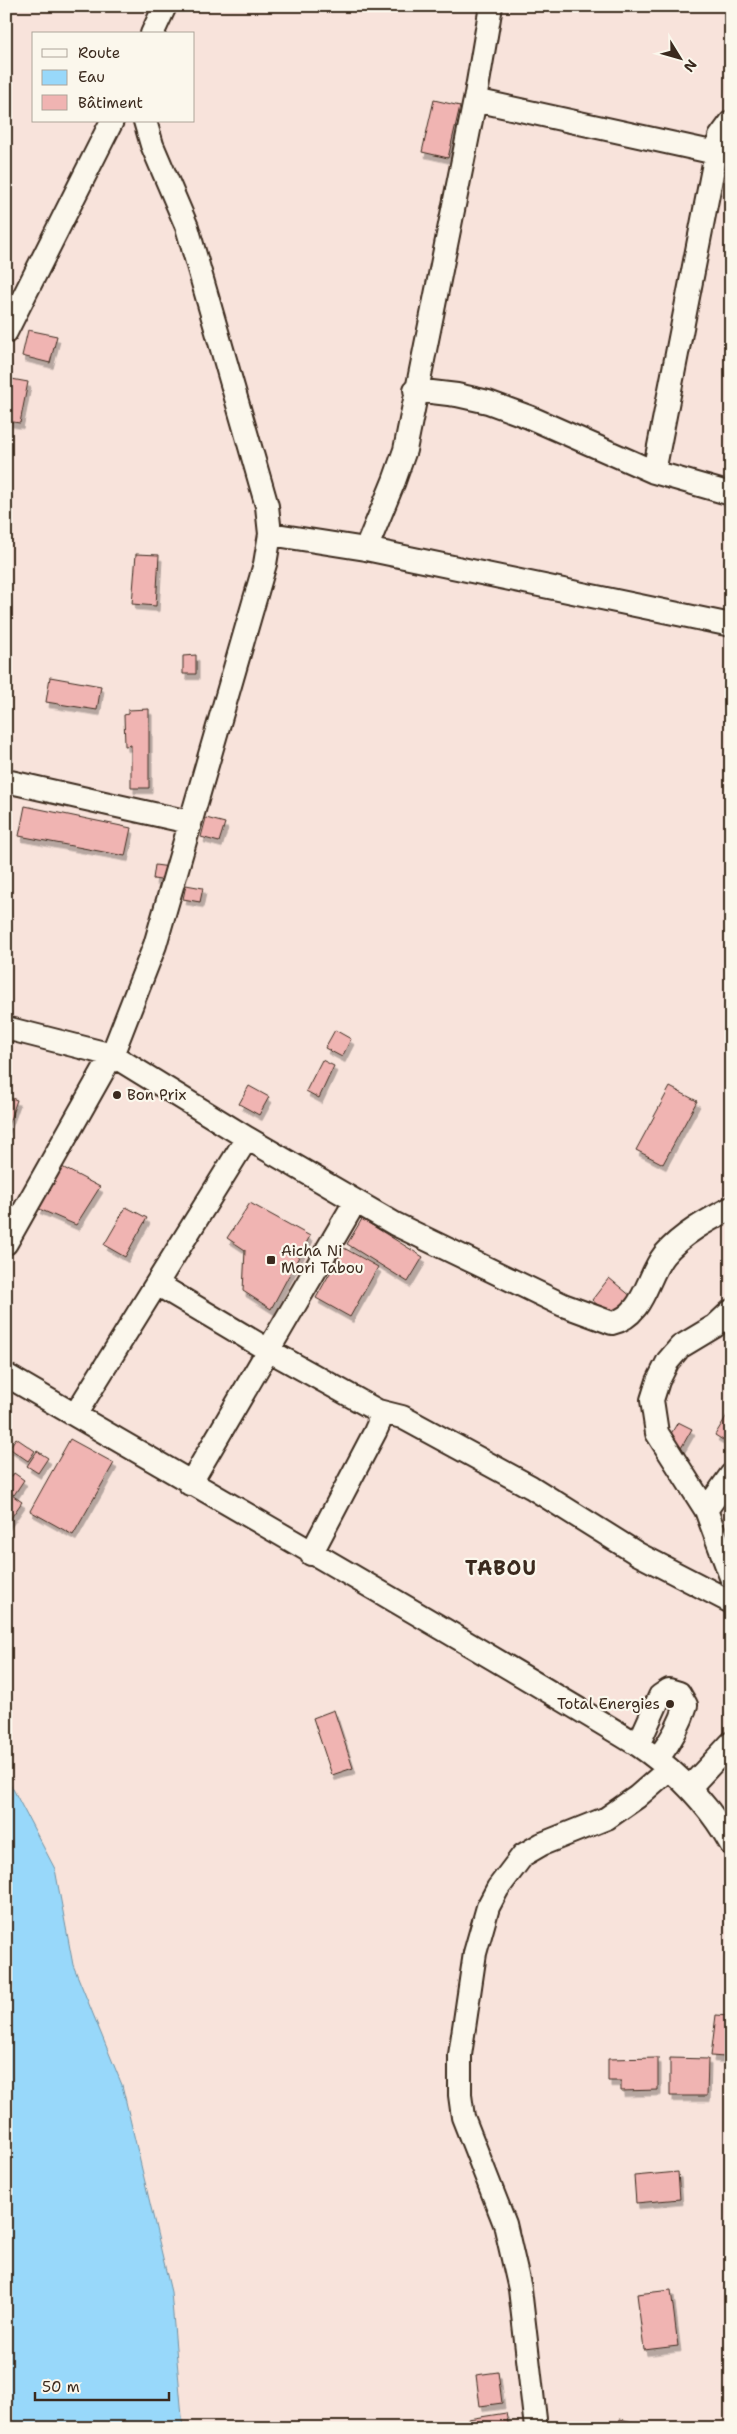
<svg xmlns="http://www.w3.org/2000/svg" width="737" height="2434" font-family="'Shantell Sans',sans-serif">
	<defs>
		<filter id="shadow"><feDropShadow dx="3" dy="5.5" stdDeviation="0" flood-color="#0004"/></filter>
	</defs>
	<rect width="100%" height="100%" fill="#f8e3db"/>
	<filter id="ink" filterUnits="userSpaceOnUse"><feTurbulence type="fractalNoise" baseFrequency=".02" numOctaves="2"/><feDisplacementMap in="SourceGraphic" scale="10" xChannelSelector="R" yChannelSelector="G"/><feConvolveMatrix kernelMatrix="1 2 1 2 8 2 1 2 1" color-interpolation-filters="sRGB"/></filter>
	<g filter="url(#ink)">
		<path fill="#98d8fa" stroke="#7392a2" d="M 6,1781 L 12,1787 L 55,1869 L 73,1965 L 122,2085 L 171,2292 L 183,2428 L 6,2428 Z"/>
		<path fill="#f0b4b2" stroke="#3b2a1e" filter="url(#shadow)" d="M 434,100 L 460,106 L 448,158 L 422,152 Z
			M 28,330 L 57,336 L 50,363 L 22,356 Z
			M 6,378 L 28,382 L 20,423 L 6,421 Z
			M 136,554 L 159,555 L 156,606 L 132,604 Z
			M 196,655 L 196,674 L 183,674 L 183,656 Z
			M 50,677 L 101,686 L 97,710 L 46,702 Z
			M 149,709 L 149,788 L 131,788 L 131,745 L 125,746 L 124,715 L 128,714 L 128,710 Z
			M 25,806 L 131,828 L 125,856 L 19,836 Z
			M 206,818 L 225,823 L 219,842 L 201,837 Z
			M 155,865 L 170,867 L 168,881 L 153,879 Z
			M 186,885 L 203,888 L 200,902 L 183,899 Z
			M 335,1030 L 351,1039 L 342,1057 L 325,1048 Z
			M 322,1060 L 334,1066 L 319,1098 L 306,1091 Z
			M 249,1086 L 269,1097 L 259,1115 L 239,1104 Z
			M 670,1087 L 697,1101 L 663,1164 L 636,1150 Z
			M 6,1096 L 17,1100 L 6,1131 Z
			M 62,1167 L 100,1187 L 76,1225 L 37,1208 Z
			M 250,1203 L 310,1236 L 271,1309 L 243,1291 L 245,1250 L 227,1238 Z
			M 126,1207 L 147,1218 L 125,1257 L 104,1245 Z
			M 362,1219 L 423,1257 L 408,1282 L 347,1244 Z
			M 344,1248 L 378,1267 L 350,1317 L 316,1298 Z
			M 609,1278 L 632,1297 L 614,1319 L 592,1300 Z
			M 729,1412 L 731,1414 L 731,1445 L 715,1435 Z
			M 678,1422 L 692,1429 L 680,1450 L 666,1442 Z
			M 16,1438 L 35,1451 L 28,1461 L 9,1448 Z
			M 70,1439 L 114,1463 L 73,1535 L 30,1511 Z
			M 37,1451 L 48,1458 L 38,1473 L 27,1466 Z
			M 14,1473 L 24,1480 L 14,1495 L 6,1489 L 6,1485 Z
			M 6,1491 L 22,1502 L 6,1525 Z
			M 334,1710 L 353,1768 L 332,1775 L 313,1718 Z
			M 716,2015 L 729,2016 L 724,2057 L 711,2056 Z
			M 658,2058 L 658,2090 L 621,2091 L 621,2081 L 608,2081 L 608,2059 Z
			M 670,2058 L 708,2059 L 707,2096 L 670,2096 Z
			M 678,2172 L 680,2199 L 636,2203 L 634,2176 Z
			M 671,2290 L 678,2346 L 644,2350 L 637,2294 Z
			M 498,2372 L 502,2403 L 480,2406 L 476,2375 Z
			M 506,2413 L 509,2428 L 469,2428 L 468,2419 Z
			M 620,2419 L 658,2428 L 618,2428 Z"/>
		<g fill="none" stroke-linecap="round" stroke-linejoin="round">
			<g stroke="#3b2a1e" stroke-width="26">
				<path id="minor" d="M 152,34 L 165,6
					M 475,100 L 716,153
					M 6,332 L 112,121
					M 415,390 L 457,395 L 488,402 L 529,417 L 654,472 L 731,494
					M 654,472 L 716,153 L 720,137 L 731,122
					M 270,534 L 366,549 L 731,625
					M 366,549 L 394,481 L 405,450 L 475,100 L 491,6
					M 6,781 L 189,822
					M 6,1028 L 112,1055 L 247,1138 L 395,1224 L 563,1305 L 612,1323 C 644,1316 647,1276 664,1255 C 682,1234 708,1220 731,1208
					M 6,1243 L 112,1055 L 155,945 L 265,564 L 270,534 L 267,506 L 187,227 L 152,145 L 145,121
					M 157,1284 L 268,1350 L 378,1411 L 379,1423 L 375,1432 L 311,1554
					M 731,1311 L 715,1326 L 680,1347 L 668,1361 L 658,1381 L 652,1400 L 657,1433 L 706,1510 L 731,1577
					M 6,1375 C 217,1498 429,1618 638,1745 C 676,1771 708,1803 731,1844
					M 378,1411 L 402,1417 L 531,1487 L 638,1554 L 731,1602
					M 75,1415 L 247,1138
					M 190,1484 L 355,1202
					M 706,1510 L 731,1475
					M 638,1745 L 660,1696 L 669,1690 L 679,1693 L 686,1705 C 680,1726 671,1741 658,1758
					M 690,1787 L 731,1743
					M 536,2428 L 520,2289 L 505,2224 L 463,2117 L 460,2095 L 460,2055 L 475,1953 L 488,1907 L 498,1888 L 523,1855 L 542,1844 L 607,1818 L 637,1797 L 669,1769"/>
			</g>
			<use href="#minor" stroke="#fbf7ec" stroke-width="22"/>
		</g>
	</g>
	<g fill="#3b2a1e" stroke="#fbf7ec" stroke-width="2">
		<circle cx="117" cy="1095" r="5"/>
		<rect x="266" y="1255" width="10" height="10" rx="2.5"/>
		<circle cx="670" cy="1704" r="5"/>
	</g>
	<g text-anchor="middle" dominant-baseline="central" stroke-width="4.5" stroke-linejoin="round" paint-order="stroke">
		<g font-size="15" fill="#3b2a1e" stroke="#fbf7ec" text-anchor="start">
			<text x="127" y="1095">Bon Prix</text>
			<text x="281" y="1251">Aicha Ni<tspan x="281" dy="17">Mori Tabou</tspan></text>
			<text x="660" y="1704" text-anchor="end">Total Energies</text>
		</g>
		<g font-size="20" font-weight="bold" letter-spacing="1" fill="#3b2a1e" stroke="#fbf7ec">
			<text x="501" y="1568">TABOU</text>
		</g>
	</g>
	<rect width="737" height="2434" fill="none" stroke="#fbf7ec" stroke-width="25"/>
	<rect x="12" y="12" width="712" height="2409" fill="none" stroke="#3b2a1e" stroke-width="2" filter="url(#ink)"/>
	<rect x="32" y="32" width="162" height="90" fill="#fbf7ec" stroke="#aea59a"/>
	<rect x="42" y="49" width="25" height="8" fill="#fbf7ec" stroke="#aea59a"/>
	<text x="78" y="58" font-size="15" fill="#3b2a1e">Route</text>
	<rect x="42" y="70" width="25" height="15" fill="#98d8fa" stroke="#aea59a"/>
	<text x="78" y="82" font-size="15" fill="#3b2a1e">Eau</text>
	<rect x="42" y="95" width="25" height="15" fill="#f0b4b2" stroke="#aea59a"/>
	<text x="78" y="108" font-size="15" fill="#3b2a1e">Bâtiment</text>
	<g transform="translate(680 58) rotate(127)" stroke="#fbf7ec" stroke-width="4" paint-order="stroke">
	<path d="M0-4L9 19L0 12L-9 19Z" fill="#3b2a1e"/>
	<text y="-8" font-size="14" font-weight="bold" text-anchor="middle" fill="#3b2a1e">N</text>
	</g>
	<path d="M35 2392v8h134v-8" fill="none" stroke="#3b2a1e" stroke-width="2.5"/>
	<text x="42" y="2392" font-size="15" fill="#3b2a1e" stroke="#fbf7ec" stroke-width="4" paint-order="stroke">50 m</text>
</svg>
